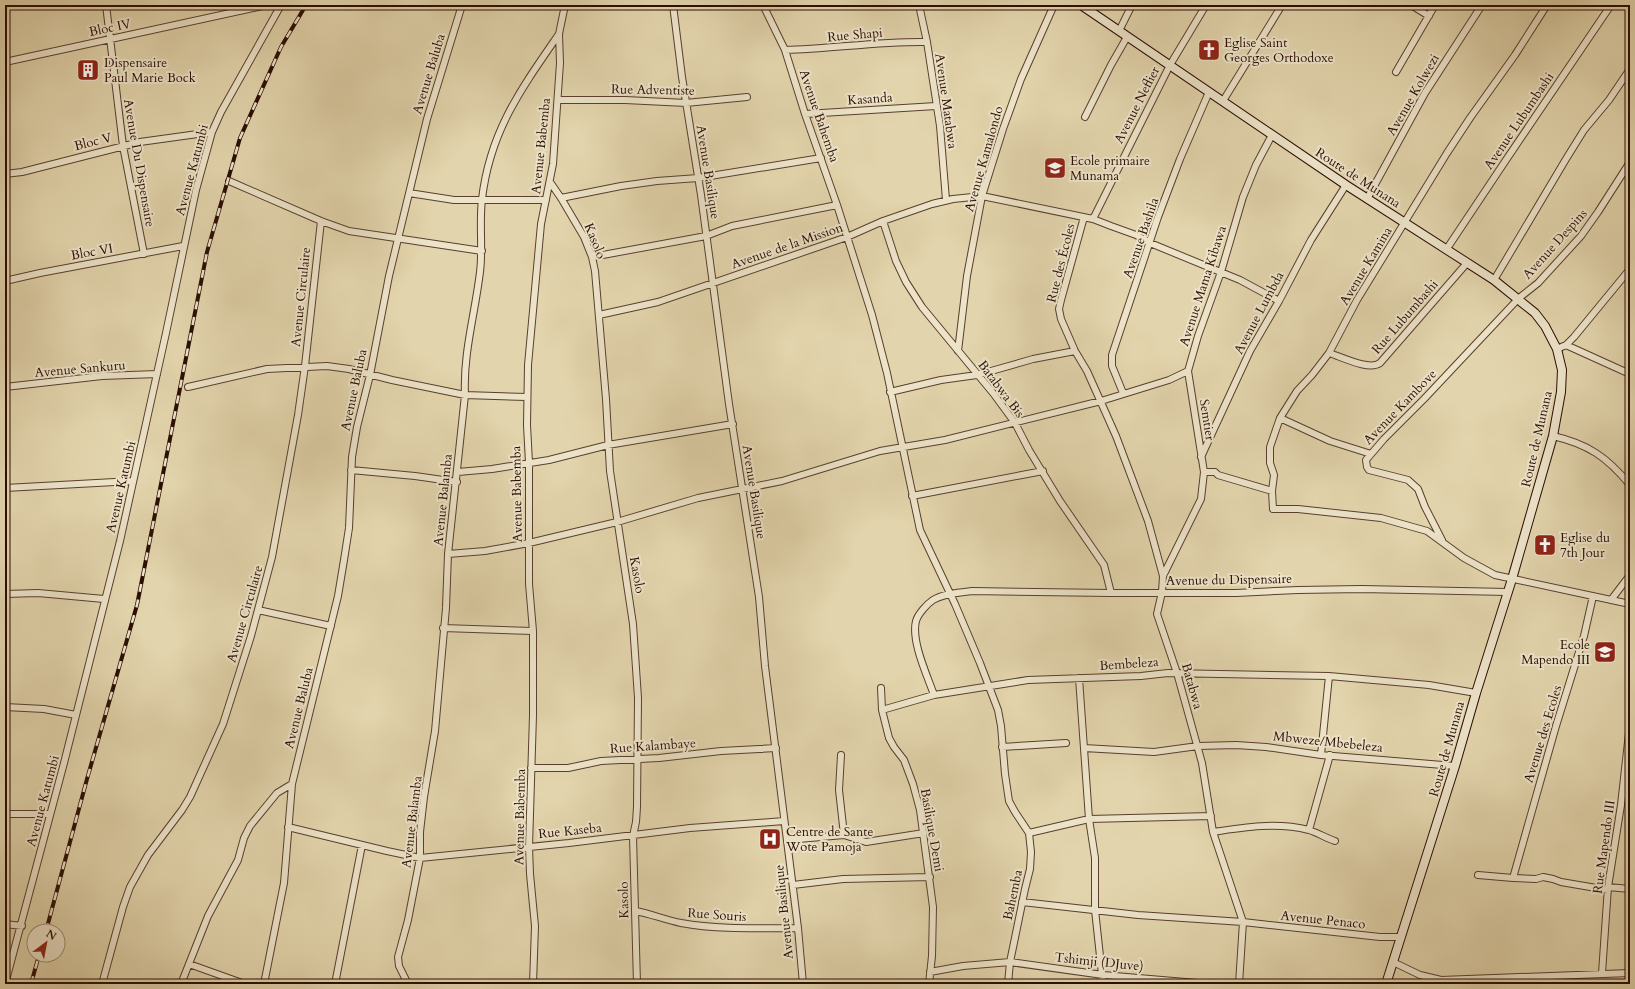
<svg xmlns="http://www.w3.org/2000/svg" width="1635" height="989" font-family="Cardo,serif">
	<rect width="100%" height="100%" fill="#e2d4ac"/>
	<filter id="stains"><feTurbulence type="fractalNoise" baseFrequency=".005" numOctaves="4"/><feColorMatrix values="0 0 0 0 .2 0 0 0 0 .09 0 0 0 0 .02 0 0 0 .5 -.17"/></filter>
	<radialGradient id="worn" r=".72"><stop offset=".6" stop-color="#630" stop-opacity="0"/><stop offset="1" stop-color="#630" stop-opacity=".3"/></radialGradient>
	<path fill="#b5bc88" stroke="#706445" d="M 1399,982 L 1630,982 L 1630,984 L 1398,984 Z"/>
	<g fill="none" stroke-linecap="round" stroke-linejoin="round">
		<g stroke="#593f2c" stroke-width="8">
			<path id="minor" d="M 106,5 L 123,146 L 144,254
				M 673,5 L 682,77 L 701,195 L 729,404 L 759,597 L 765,666 L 798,928 L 803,984
				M 763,5 L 785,50 L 805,114 L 837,205 L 872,315 L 887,373 L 920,530 L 955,604 L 980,663 L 998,710 L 1001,726 L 1005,774 L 1009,801 L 1015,812 L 1029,833 L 1031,852 L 1030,869 L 1025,889 L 1010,962 L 1008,984
				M 919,5 L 927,42 L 940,126 L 946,200
				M 1411,5 L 1429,16
				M 1547,5 L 1515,55 L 1470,118 L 1447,153 L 1357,300 L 1329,353 L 1312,375 L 1297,391 L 1280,418 L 1270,447 L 1270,463 L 1274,475 L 1272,491 L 1273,509 L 1298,509 L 1381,518 L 1427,531 L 1464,558 L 1495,575 L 1630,604
				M 1119,31 L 1132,5
				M 785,50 C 832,49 879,41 927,42
				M 5,62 L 267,5
				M 1396,72 L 1435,5
				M 558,100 L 625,100 L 686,103 L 747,97
				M 1223,101 L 1282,5
				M 805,114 L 936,106
				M 1085,117 L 1111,65 L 1127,37
				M 5,174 L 22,172 L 140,142 L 212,132
				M 229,181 L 321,221 L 349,231 L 482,251
				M 550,182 L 561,198 L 584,237 L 592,257 L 595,271 L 606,399 L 610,471 L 633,624 L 638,698 L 637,807 L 636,822 L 633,836 L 637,984
				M 409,193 L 454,200 L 546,200
				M 561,198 L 621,186 L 657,181 L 698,178 L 821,158
				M 1367,199 L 1425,93 L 1482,5
				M 1084,217 L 1061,300 L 1059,309 L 1061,319 L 1075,351 L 1087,371 L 1116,436 L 1148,521 L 1163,576 L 1162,592 L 1157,614 L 1177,673 L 1202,763 L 1213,832 L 1243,922 L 1239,984
				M 1093,219 L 1170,65 L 1206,5
				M 883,221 L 896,261 L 906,282 L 922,307 L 993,393 L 1015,423 L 1029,450 L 1060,501 L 1104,565 L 1111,593
				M 1446,250 L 1506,160 L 1611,5
				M 592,257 L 706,236 L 732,226 L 837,205
				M 1494,280 L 1566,159 L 1584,130 L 1609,100 L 1630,69
				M 5,281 L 40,273 L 183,246
				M 599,315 L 658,302 L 847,237 L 883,221 L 932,204 L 953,199 L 982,196 L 1093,219 L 1111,226 L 1136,235 L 1150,243 L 1240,280 L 1279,301
				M 1566,345 L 1630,374
				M 1557,349 L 1566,345 L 1574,337 L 1630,269
				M 958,351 L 967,276 L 982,196 L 1003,129 L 1021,79 L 1054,5
				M 1329,353 C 1342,357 1369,371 1380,363 L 1467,263
				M 5,387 L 102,376 L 157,374
				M 188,387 L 267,369 L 327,366 L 349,369 L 392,380 L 465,395 L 527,397
				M 890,392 L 941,380 L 977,375 L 1033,359 L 1075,351
				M 1123,393 L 1112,366 L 1112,355 L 1158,217 L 1180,159 L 1209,92
				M 1280,418 L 1330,441 L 1371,454
				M 1553,436 C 1588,444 1607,457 1630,485
				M 1201,457 L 1250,351 L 1279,301 L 1311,240 L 1346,185
				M 351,470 L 415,476 L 457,482
				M 458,472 L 492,469 L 549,460 L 608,445 L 733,424
				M 1204,472 L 1215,472 L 1218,475 L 1272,491
				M 5,488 L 133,481
				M 912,496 L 1043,471
				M 1442,540 L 1425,507 L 1418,489 L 1408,480 L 1369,470 L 1367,467 L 1366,460 L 1384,439 L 1424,399 L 1519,298 L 1538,283 L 1581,236 L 1598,212 L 1630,162
				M 448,554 L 485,551 L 529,543 L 617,522 L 698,498 L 782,481 L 880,451 L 945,440 L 1101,401 L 1169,380 L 1188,371 L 1198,336 L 1221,272 L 1243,197 L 1256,165 L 1272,135
				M 1163,576 L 1201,499 L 1204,472 L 1188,371
				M 5,594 L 38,593 L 104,599
				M 1611,600 L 1630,575
				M 258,610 L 331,626
				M 443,628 L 533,631
				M 1079,678 L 1089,819 L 1095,858 L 1095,910 L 1103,984
				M 881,688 L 882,710 L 889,738 L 894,747 L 904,760 L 913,784 L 920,810 L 933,907 L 932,956 L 929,984
				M 934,695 C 927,675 911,641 916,621 C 918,614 927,604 933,600 C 944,593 960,593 972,591 L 1111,593 L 1236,593 L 1298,590 L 1362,589 L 1508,592
				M 5,707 L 44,709 L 76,715
				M 882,710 L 934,695 L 1028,680 L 1141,676 L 1168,673 L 1329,676 L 1429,685 L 1476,693
				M 1002,747 L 1066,743
				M 1084,748 L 1154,752 L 1198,746 L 1236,745 L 1266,747 L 1321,755 L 1455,766
				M 841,755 L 839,790 L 844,835
				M 1321,755 L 1329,676
				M 531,768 L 568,768 L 601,761 L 659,758 L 721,751 L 776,748
				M 5,814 L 50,814
				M 288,827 L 387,851 L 420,858 L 569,843 L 690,828 L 784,821
				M 1309,830 L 1330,755
				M 1213,832 C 1245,827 1277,822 1309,830 C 1318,833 1326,838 1335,841
				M 1029,833 L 1089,819 L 1211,816
				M 787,840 L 844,835 L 866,842 L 924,833
				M 1478,875 L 1513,878 L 1536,879 L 1543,877 L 1553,879 L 1561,882 L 1608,890
				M 1513,878 L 1556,726 L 1584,636 L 1593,596
				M 793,885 L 843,879 L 930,877
				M 1608,887 L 1630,889
				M 1022,902 L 1138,915 L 1243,922 L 1380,937 L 1401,937
				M 636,911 C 651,914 666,920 681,923 C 719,930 759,928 798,928
				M 5,924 L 22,926
				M 1393,962 L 1420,975 L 1441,980 L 1630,973
				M 189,964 L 245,984
				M 930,972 L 963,966 L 1010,962 L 1103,975 L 1209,984
				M 1602,973 L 1608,887 L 1621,805 L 1630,724
				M 5,984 L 64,763 L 120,541 L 166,333 L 196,190 L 212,132 L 221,112 L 281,5
				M 102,984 L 123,907 L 130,887 L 148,855 L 182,810 L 190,797 L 223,724 L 251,636 L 272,557 L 298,415 L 305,366 L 321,221
				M 181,984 L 208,916 L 238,860 L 244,838 L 250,826 L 277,793 L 292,784
				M 264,984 L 284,883 L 292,784 L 338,596 L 344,560 L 349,528 L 352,457 L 357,427 L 370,375 L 389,276 L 427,119 L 462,5
				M 335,984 L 362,845
				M 408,984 L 399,966 L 398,957 L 408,920 L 420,858 L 420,832 L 424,797 L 435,731 L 446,608 L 448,554 L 465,395 C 463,353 475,314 480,272 C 483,248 479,224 482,199 C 490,131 521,89 559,34
				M 533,984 L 535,926 L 530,874 L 529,847 L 533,715 L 533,631 L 529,584 L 529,463 L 527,425 L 528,365 L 541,224 L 553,164 L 560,63 L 559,34 L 565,5"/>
		</g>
		<g stroke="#2b0d02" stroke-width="10">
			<path id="secondary" d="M 1081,5 L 1346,185 L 1494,280 L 1535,313 L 1545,326 L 1557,349 L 1562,370 L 1561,392 L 1553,436 L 1512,579 L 1476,693 L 1455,766 L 1386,984"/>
		</g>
		<use href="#minor" stroke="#ece3c9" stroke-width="6"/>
		<use href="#secondary" stroke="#ece3c9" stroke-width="8"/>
		<g stroke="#2b0d02" stroke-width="4">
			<path id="rail" d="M 46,931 L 87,779 L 137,605 L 207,252 L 240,138 L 281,47 L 306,5
				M 31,984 L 39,955"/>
		</g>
		<use href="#rail" stroke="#ece3c9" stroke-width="2.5" stroke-dasharray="8" stroke-linecap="butt"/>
	</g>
	<defs>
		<g id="church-square" transform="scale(1.15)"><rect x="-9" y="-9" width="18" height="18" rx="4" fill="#8f2418" stroke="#ece3c9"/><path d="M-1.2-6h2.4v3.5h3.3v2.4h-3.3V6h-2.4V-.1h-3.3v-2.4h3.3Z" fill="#fff"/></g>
		<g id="building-square" transform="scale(1.15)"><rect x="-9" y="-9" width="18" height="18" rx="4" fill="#8f2418" stroke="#ece3c9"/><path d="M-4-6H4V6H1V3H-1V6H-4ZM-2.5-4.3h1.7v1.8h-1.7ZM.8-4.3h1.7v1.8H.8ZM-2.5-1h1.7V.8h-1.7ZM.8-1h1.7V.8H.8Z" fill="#fff"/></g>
		<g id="school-square" transform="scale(1.15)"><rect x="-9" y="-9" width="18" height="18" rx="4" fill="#8f2418" stroke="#ece3c9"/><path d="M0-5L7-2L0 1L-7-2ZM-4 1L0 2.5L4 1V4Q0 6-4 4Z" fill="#fff"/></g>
		<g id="hospital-square" transform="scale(1.15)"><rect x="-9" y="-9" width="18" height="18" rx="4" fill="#8f2418" stroke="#ece3c9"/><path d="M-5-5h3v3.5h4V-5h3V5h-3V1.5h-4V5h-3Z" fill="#fff"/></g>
	</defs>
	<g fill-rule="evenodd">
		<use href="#church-square" x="1209" y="50"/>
		<use href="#building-square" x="88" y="70"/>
		<use href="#school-square" x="1055" y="168"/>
		<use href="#church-square" x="1545" y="545"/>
		<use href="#school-square" x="1605" y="652"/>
		<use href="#hospital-square" x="770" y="839"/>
	</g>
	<g text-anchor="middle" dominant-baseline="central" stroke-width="4" stroke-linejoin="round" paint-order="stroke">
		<g font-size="13" fill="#2b0d02" stroke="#ece3c9">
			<text transform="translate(110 28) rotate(-12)">Bloc IV</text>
			<text transform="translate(855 35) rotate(-5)">Rue Shapi</text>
			<text transform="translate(429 74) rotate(-73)">Avenue Baluba</text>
			<text transform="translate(653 90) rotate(1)">Rue Adventiste</text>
			<text transform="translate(1413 95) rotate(-60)">Avenue Kolwezi</text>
			<text transform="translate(870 99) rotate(-4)">Kasanda</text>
			<text transform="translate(946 101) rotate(82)">Avenue Matabwa</text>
			<text transform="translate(1137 105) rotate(-63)">Avenue Neflier</text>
			<text transform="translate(819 116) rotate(71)">Avenue Bahemba</text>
			<text transform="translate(1519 121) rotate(-56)">Avenue Lubumbashi</text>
			<text transform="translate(93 142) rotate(-14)">Bloc V</text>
			<text transform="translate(541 146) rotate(-84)">Avenue Babemba</text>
			<text transform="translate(984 159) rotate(-74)">Avenue Kamalondo</text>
			<text transform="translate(139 163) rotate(80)">Avenue Du Dispensaire</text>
			<text transform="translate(192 170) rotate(-75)">Avenue Katumbi</text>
			<text transform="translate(708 172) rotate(81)">Avenue Basilique</text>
			<text transform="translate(1358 178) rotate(33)">Route de Munana</text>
			<text transform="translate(1141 238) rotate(-71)">Avenue Bashila</text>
			<text transform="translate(595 241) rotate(68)">Kasolo</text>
			<text transform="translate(1555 244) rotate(-48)">Avenue Despins</text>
			<text transform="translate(787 246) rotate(-19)">Avenue de la Mission</text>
			<text transform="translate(92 252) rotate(-10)">Bloc VI</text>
			<text transform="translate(1061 263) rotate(-76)">Rue des Écoles</text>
			<text transform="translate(1366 266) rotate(-59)">Avenue Kamina</text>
			<text transform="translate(1203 286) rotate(-72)">Avenue Mama Kibawa</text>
			<text transform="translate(301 297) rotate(-84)">Avenue Circulaire</text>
			<text transform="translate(1259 313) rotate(-62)">Avenue Lumbda</text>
			<text transform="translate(1405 317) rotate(-49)">Rue Lubumbashi</text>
			<text transform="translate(80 369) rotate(-5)">Avenue Sankuru</text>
			<text transform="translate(1001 389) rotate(53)">Batabwa Bis</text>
			<text transform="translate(354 390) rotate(-78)">Avenue Baluba</text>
			<text transform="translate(1400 407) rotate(-46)">Avenue Kambove</text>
			<text transform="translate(1207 420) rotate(81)">Semtier</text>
			<text transform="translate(1537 439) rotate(-77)">Route de Munana</text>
			<text transform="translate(121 487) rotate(-77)">Avenue Katumbi</text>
			<text transform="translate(754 492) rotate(81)">Avenue Basilique</text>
			<text transform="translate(517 494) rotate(-91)">Avenue Babemba</text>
			<text transform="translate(443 500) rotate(-84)">Avenue Balamba</text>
			<text transform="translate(637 575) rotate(80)">Kasolo</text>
			<text transform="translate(1229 580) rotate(-1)">Avenue du Dispensaire</text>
			<text transform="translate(245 614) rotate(-74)">Avenue Circulaire</text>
			<text transform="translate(1129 664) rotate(-4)">Bembeleza</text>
			<text transform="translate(1192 686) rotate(74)">Batabwa</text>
			<text transform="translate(299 708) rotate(-76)">Avenue Baluba</text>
			<text transform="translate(1543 734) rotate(-73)">Avenue des Ecoles</text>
			<text transform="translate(1328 742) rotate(6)">Mbweze/Mbebeleza</text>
			<text transform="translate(653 746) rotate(-4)">Rue Kalambaye</text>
			<text transform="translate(1447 749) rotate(-74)">Route de Munana</text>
			<text transform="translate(43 801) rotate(-75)">Avenue Katumbi</text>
			<text transform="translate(520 817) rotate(-89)">Avenue Babemba</text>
			<text transform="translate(412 822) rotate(-83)">Avenue Balamba</text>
			<text transform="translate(932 830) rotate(80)">Basilique Demi</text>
			<text transform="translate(570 831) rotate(-6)">Rue Kaseba</text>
			<text transform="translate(1604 847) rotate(-82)">Rue Mapendo III</text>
			<text transform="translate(1013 895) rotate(-78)">Bahemba</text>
			<text transform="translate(624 900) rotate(-91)">Kasolo</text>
			<text transform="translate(784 912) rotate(-96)">Avenue Basilique</text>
			<text transform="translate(717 915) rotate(4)">Rue Souris</text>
			<text transform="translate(1323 920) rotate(6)">Avenue Penaco</text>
			<text transform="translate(1099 962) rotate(6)">Tshimji (DJuve)</text>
		</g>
		<g font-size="13" fill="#2b0d02" stroke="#ece3c9" text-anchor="start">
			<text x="1224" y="43">Eglise Saint<tspan x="1224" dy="15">Georges Orthodoxe</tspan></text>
			<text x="104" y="63">Dispensaire<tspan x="104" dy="15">Paul Marie Bock</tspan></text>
			<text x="1070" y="161">Ecole primaire<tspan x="1070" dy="15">Munama</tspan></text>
			<text x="1560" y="538">Eglise du<tspan x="1560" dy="15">7th Jour</tspan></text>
			<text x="1590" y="645" text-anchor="end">Ecole<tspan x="1590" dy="15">Mapendo III</tspan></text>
			<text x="786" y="832">Centre de Sante<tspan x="786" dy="15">Wote Pamoja</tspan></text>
		</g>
	</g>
	<rect width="1635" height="989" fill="none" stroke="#e2d4ac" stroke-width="20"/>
	<rect x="6" y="6" width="1623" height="977" fill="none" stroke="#2b0d02" stroke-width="2"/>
	<rect x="10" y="10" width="1615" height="969" fill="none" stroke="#2b0d02"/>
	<g transform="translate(46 943) rotate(32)"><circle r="19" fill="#ece3c9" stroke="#9f8d79"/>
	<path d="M0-3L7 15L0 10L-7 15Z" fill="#8f2418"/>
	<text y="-6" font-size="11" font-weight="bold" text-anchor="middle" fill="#2b0d02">N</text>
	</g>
	<rect width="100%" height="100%" filter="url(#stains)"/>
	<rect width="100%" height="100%" fill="url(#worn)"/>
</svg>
